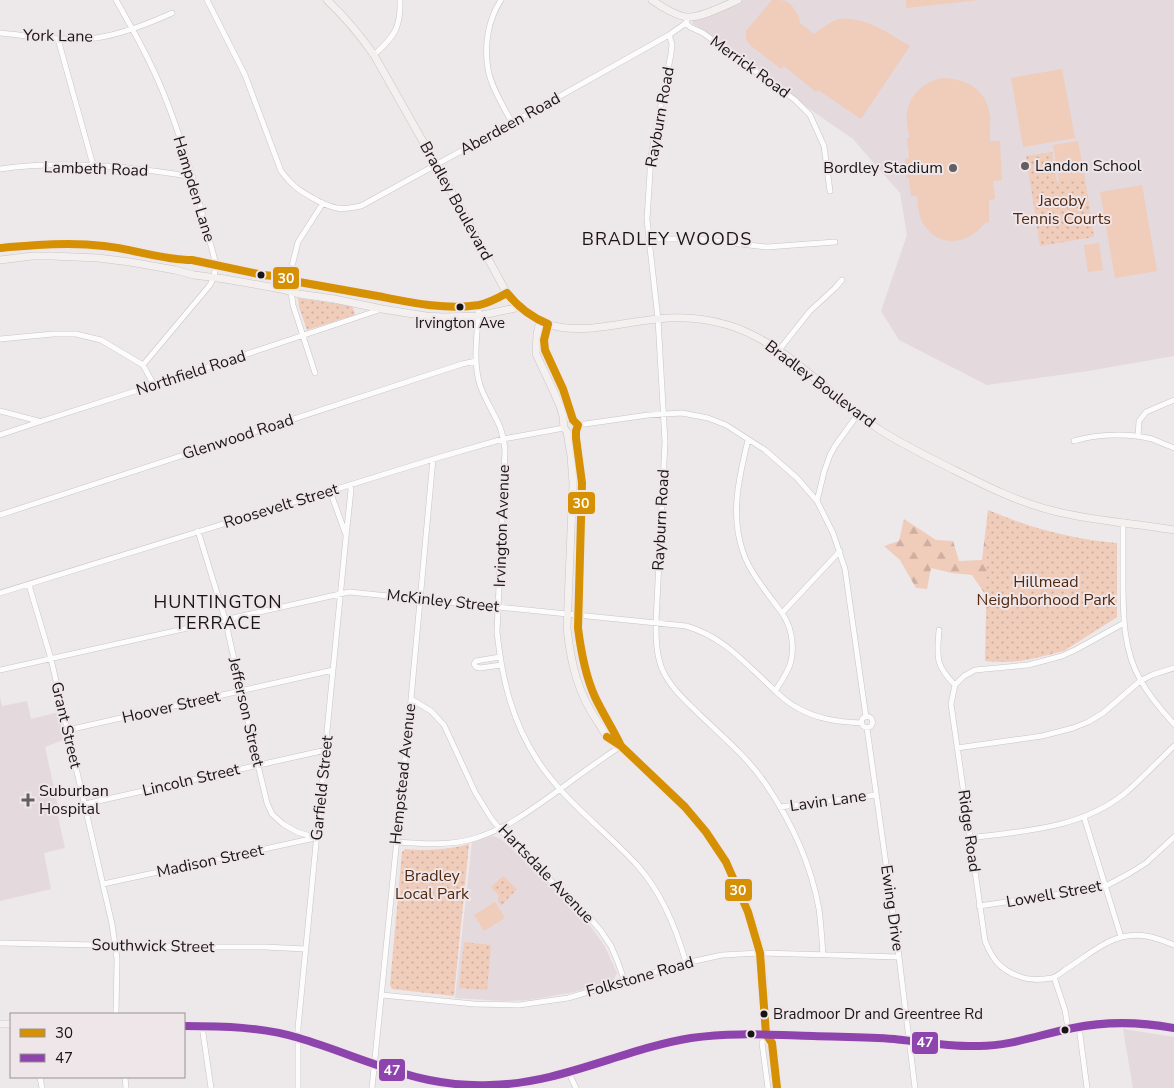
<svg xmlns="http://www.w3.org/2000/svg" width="1174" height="1088" font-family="'Nunito Sans',sans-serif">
	<defs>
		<pattern id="forest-firs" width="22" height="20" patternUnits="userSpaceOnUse" patternTransform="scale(1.25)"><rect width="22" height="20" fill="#f0ccba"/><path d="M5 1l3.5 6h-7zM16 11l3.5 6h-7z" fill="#cdae9f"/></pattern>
		<pattern id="park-dots" width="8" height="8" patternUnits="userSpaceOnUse" patternTransform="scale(1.25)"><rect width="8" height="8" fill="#f0ccba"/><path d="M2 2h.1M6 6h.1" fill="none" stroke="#cdae9f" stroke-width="1.8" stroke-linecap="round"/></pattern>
	</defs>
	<rect width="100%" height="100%" fill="#ede8ea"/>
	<path fill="#e4d9dd" d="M 742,0 L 1174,0 L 1174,356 L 1088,371 L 987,385 L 899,340 L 881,311 L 907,235 L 900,193 L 853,139 L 798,101 L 761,71 L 705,32 L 693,24 L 692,22 L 698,18 Z
		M 0,697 L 2,706 L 27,701 L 31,719 L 59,712 L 63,740 L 45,747 L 59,811 L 58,817 L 65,848 L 44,853 L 51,889 L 0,901 Z
		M 493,836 L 501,839 L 581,914 L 591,927 L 604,945 L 617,973 L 613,981 L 574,992 L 529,1000 L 505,1001 L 455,998 L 472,842 Z
		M 1123,1029 L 1174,1037 L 1174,1088 L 1133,1088 Z"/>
	<path fill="#f0ccba" d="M 772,0 C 785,0 789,0 796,12 C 798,16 800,19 800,23 L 814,34 C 819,30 834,19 841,19 C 867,17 889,34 910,46 L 861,119 L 818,90 L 816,92 L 784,66 L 781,69 L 750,45 L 746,39 L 746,31 Z
		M 906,0 L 979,0 L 906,8 Z
		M 1062,69 L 1075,138 L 1023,147 L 1011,78 Z
		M 942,78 C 968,79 988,90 990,118 C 991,126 989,133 990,141 L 1000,141 L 1002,180 L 993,181 L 995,199 L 989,200 L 989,222 L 985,223 C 968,245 938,249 923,223 C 918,214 918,205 917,196 L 911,196 L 909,178 L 906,178 L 905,159 L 909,158 L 907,138 L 910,137 C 900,109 913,85 942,78 Z
		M 1078,141 L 1085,178 L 1059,182 L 1053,145 Z
		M 1142,185 L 1157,271 L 1115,278 L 1100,192 Z
		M 1099,243 L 1103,270 L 1088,272 L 1084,245 Z
		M 495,902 L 505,918 L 484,931 L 474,915 Z"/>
	<path fill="url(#forest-firs)" d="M 988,510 L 1058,541 L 1117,617 L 1064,651 L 1035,658 L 987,661 L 987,597 L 972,575 L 952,573 L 931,568 L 927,589 L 916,588 L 900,560 L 884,546 L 899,541 L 904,519 L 936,540 L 953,541 L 959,561 L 982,560 Z"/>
	<path fill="url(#park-dots)" d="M 1052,152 L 1057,182 L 1085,178 L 1094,237 L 1040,246 L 1026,156 Z
		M 298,298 L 352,306 L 354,311 L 355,315 L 307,330 L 299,307 Z
		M 988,510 C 1030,528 1072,539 1117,543 L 1117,617 C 1073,644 1040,667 985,661 Z
		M 469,844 L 454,996 L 392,989 L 390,985 L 402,852 L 405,849 C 427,851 448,850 469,844 Z
		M 503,876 L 517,889 L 501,906 L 498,901 L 499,896 L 491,887 Z
		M 464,942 L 491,945 L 487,990 L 459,988 Z"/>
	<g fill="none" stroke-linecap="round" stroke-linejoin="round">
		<g stroke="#c8c5c6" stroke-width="6">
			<path id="street" d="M 116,0 C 133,30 150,60 163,92 C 186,148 200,206 216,264 L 214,277 L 210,285 L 143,365
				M 207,0 L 245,75 L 281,171 C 294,188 300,191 318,201 C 324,204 331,207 337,208 C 345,210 353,207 361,206 L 512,123 L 669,35 L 686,23 L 688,17
				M 501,0 C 488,20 484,45 488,69 C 491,87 504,107 512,123
				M 686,23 L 690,27 L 703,33 L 795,100 L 810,115 L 824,146 L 830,191
				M 0,33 C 32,36 64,42 96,38 C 122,34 148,24 172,13
				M 669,35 L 672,44 L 671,54 L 651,156 L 648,204 L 647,219 L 649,239 L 658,319 L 665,442 L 656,622 C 656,638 656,656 663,671 C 671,688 686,701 699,714 C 722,736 747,757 765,783 C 791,821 811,864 819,909 C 821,924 822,940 823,955
				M 58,39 L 93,165
				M 374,55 C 394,37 401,28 400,0
				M 0,169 C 64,160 129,166 193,177
				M 649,239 L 698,239 L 767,247 L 835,242
				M 479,305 C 478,331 472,359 480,385 C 485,400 494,413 500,427 C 503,435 504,442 505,450 L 497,632 C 502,679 512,722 538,761 C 565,802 605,830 637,865 C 662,893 676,927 686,963
				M 0,339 L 53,334 L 76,334 L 101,340 L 143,365 L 154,385
				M 779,350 L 810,311 L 835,288 L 842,280
				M 315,373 L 293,305 L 291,292 L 291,280 L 292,266 L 298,242 L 323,203
				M 0,411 L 38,421
				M 858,414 L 835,446 L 830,455 L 824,472 L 817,501 L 833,533 L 845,569 L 866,717
				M 578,425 L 648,415 L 682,413 L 708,418 L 726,425 L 765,450 L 797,478 L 817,501
				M 0,435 L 39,422 L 154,385 L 382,309
				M 1138,437 L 1139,421 L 1146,412 L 1174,400
				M 748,440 C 739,477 730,515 743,552 C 749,570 762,586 773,601 C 777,607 783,613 786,620 C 792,631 794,648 791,661 C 789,671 781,682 775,691
				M 1074,441 C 1096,434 1129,433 1152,439 C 1159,442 1167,445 1174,448
				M 330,491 L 346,535
				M 0,515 L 462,364 L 476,361
				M 1123,522 C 1123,541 1123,561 1123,580 C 1123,614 1123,651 1141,681 C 1150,697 1162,711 1174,724
				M 198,531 L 225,619 L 258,765 L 267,803 L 272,814 L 283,824 L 297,832 L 317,838
				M 29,585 L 51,659 L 112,924 L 117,959 L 116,1014
				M 0,593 L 437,458 L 503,439 L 564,428
				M 782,613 L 840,551
				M 1124,623 L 1077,649 L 1062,656 L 1028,665 L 975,670 L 964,676 L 955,685 L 951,704 L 985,941 C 992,958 999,969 1018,976 C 1028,980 1041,980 1052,978 C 1058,976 1063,971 1068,968 C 1084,958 1104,941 1122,937 C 1141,932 1157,938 1174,945
				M 939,630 C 937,657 935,665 955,685
				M 500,657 L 476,661 L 474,664 L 476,667 L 480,668 L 501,665
				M 0,670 L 349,592 L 686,626 C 723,637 742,660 769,685 C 777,693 786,702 796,707 C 816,719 838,722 862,723
				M 411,699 L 431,711 L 444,725 L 475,792 L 491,818 L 499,828 L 523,854 L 589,917 L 601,931 L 611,946 L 617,960 L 625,982
				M861.5 722a5.5 5.5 0 1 1 11 0a5.5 5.5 0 1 1-11 0Z
				M 867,728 L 899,957 L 915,1088
				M 68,730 L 333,670
				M 957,748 L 1042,736 L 1073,728 L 1088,722 L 1103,713 L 1140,681 L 1152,675 L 1174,668
				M 85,804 L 326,750
				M 780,807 L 876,795
				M 1084,817 L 1121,937
				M 970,838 C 1022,831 1080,829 1124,794 C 1141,780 1157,762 1174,746
				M 396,842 C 423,844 451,846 476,838 C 508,828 532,809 559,790 C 579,775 600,760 621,746
				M 103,884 L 315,838
				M 979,906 L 1075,892 L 1106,886 L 1130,873 L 1146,863 L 1174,837
				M 0,943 L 193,947 L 265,947 L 305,949
				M 1054,977 L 1065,1010 L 1068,1028
				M 382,995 L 474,1004 L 519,1005 L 568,998 L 686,963 L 722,955 L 760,953 L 899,957
				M 202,1026 L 211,1088
				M 1079,1027 L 1087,1088
				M 766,1034 L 772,1043 L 777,1088
				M 766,1034 L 762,1043 L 768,1088
				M 569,1073 L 576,1088
				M 40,1077 L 42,1088
				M 125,1077 L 126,1088
				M 298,1088 L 298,1028 L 346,537 L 351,490 L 350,485
				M 372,1088 L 411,699 L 433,459"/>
		</g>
		<g stroke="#c8c5c6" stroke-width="8">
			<path id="secondary" d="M 327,0 C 345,17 360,35 374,55 L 464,214 L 505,290 C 544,348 600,325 657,319 C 681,316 705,318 728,325 C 787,343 830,397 880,430 C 902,444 926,456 950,468 C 984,485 1017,502 1054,511 C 1093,521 1134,523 1174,530
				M 652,0 C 660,6 678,17 688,17 C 701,18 726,5 738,0
				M 0,248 L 54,244 L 74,244 L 103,246 L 125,249 L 181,260 L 192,260 L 263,275 L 284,277 L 299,282 C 324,286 348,291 372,295 C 406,301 478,318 507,293
				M 0,260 L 32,256 L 52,256 L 98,258 L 130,262 L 175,270 L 194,275 L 225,279 L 281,289 L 299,294 L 334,299 L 382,309 L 426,316 L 443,317 L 478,316 L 520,307
				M 540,321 L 537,334 L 536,354 L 554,392 L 561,409 L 563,417 L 564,428 L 567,432 L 571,456 L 573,483 L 567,628 C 571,665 578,694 599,724 C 602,728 604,734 608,737 C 611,741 617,743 621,746 C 649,773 679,799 704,830 C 731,864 751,908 760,950 C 765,978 765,1007 766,1034
				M 548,324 L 544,340 L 545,350 L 563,389 L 573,420 L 578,425 L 576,431 L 576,438 L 582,483 L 578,628 C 581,658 586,680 600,707 C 607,720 615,732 621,745
				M 0,1024 L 11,1024
				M 184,1026 C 223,1026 261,1027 299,1038 C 325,1046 351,1055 376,1064 C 394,1070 411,1076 429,1080 C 451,1084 473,1086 495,1085 C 573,1082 639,1042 716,1035 C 748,1032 781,1035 812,1036 C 844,1037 877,1037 909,1041 C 936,1043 962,1048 989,1046 C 1014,1043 1039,1035 1063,1030 C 1099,1021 1138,1021 1174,1028"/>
		</g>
		<use href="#street" stroke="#fcfcfc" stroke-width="5"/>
		<use href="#secondary" stroke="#f5f0f0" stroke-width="7"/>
		<g stroke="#efe6e9" stroke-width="11">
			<path id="bus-1" d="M 0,248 C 35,245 69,242 104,246 C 133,249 163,260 192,260 L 263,275 L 284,277 L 299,282 C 327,287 355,292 383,297 C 413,303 447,310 479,305 C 489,303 498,298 507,293 C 518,307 531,317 548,324 L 544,340 L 545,350 L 563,389 L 573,420 L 578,425 L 576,431 L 576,438 L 582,483 L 578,628 C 581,652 585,675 595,697 C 603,714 613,729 621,746
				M 607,737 L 621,746 L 685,807 L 706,832 L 726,862 L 748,912 L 760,953 L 766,1034 L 772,1043 L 777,1088"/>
		</g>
		<g stroke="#efe6e9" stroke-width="11">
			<path id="bus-2" d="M 184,1026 C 223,1026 262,1027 299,1038 C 343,1051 385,1071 429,1080 C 449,1084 470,1086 490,1085 C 560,1084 623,1049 691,1038 C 732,1032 772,1035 813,1036 C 840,1037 867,1037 894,1039 C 922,1042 951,1047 979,1046 C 1011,1046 1042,1034 1073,1028 C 1107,1021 1141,1022 1174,1028"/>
		</g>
		<use href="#bus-1" stroke="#d69003" stroke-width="8"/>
		<use href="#bus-2" stroke="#8e44ad" stroke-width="8"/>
	</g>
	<g fill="#635f60" stroke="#efe6e9" stroke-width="2">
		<circle cx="1025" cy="166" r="5"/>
		<circle cx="953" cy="168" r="5"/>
		<path d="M25.5 792.5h5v5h5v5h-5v5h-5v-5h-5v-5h5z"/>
	</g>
	<g fill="#181516" stroke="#efe6e9" stroke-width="2">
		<circle cx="261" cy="275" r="4.5"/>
		<circle cx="460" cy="307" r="4.5"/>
		<circle cx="764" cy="1014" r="4.5"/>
		<circle cx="1065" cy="1030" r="4.5"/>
		<circle cx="751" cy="1034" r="4.5"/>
	</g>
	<g text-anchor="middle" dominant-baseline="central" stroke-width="4" stroke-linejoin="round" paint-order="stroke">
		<g font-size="15" fill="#181516" stroke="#efe6e9">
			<text x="460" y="323">Irvington Ave</text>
			<text x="773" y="1014" text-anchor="start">Bradmoor Dr and Greentree Rd</text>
		</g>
		<g font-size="16" fill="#181516" stroke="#efe6e9">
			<text transform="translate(58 36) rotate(1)">York Lane</text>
			<text transform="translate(750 67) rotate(36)">Merrick Road</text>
			<text transform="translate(660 117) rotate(-80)">Rayburn Road</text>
			<text transform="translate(510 124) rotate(-29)">Aberdeen Road</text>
			<text transform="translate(96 169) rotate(2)">Lambeth Road</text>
			<text transform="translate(194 189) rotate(73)">Hampden Lane</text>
			<text transform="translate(456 201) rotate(61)">Bradley Boulevard</text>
			<text transform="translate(191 373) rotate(-18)">Northfield Road</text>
			<text transform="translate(820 384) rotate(37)">Bradley Boulevard</text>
			<text transform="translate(238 437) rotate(-18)">Glenwood Road</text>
			<text transform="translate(281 506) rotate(-17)">Roosevelt Street</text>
			<text transform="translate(661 520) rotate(-87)">Rayburn Road</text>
			<text transform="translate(502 526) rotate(-88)">Irvington Avenue</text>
			<text transform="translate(443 601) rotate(6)">McKinley Street</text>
			<text transform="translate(171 707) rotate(-13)">Hoover Street</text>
			<text transform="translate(246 712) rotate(77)">Jefferson Street</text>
			<text transform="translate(66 725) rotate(77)">Grant Street</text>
			<text transform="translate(403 774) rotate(-84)">Hempstead Avenue</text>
			<text transform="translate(191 780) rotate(-13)">Lincoln Street</text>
			<text transform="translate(322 788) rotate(-84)">Garfield Street</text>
			<text transform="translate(828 801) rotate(-8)">Lavin Lane</text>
			<text transform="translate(969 831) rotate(82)">Ridge Road</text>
			<text transform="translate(210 861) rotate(-12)">Madison Street</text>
			<text transform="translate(546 874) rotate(46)">Hartsdale Avenue</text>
			<text transform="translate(1054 894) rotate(-10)">Lowell Street</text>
			<text transform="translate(892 908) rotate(82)">Ewing Drive</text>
			<text transform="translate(153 946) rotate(1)">Southwick Street</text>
			<text transform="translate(640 977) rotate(-16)">Folkstone Road</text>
		</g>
		<g font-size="16" fill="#181516" stroke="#efe6e9" text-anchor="start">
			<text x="1035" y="166">Landon School</text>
			<text x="943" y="168" text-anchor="end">Bordley Stadium</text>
			<text x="39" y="791">Suburban<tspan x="39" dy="18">Hospital</tspan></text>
		</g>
		<g font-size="16" fill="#52280c" stroke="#efe6e9">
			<text x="1062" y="201">Jacoby<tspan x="1062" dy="18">Tennis Courts</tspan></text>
			<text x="1046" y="582">Hillmead<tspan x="1046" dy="18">Neighborhood Park</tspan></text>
			<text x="432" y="876">Bradley<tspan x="432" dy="18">Local Park</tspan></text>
		</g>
		<g font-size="18" letter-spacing="1" fill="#181516" stroke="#efe6e9">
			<text x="667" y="239">BRADLEY WOODS</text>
			<text x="218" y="602">HUNTINGTON<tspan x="218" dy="21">TERRACE</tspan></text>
		</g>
	</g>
	<g stroke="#efe6e9" stroke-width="2">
		<rect x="272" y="266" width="28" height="24" rx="5" fill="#d69003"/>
		<rect x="567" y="491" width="29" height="24" rx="5" fill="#d69003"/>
		<rect x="724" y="878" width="29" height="24" rx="5" fill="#d69003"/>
		<rect x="911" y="1031" width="28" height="24" rx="5" fill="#8e44ad"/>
		<rect x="378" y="1058" width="28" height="24" rx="5" fill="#8e44ad"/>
	</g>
	<g font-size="14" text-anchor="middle" font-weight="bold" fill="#fff">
		<text x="286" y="283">30</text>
		<text x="581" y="508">30</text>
		<text x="738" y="895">30</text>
		<text x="925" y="1047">47</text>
		<text x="392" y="1075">47</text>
	</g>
	<rect x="10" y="1013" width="175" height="65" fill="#efe6e9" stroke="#999295"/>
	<rect x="20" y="1029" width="25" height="8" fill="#d69003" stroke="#999295"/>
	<text x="55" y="1038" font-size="15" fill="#181516">30</text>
	<rect x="20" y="1054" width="25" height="8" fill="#8e44ad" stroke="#999295"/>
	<text x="55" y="1063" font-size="15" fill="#181516">47</text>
</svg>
